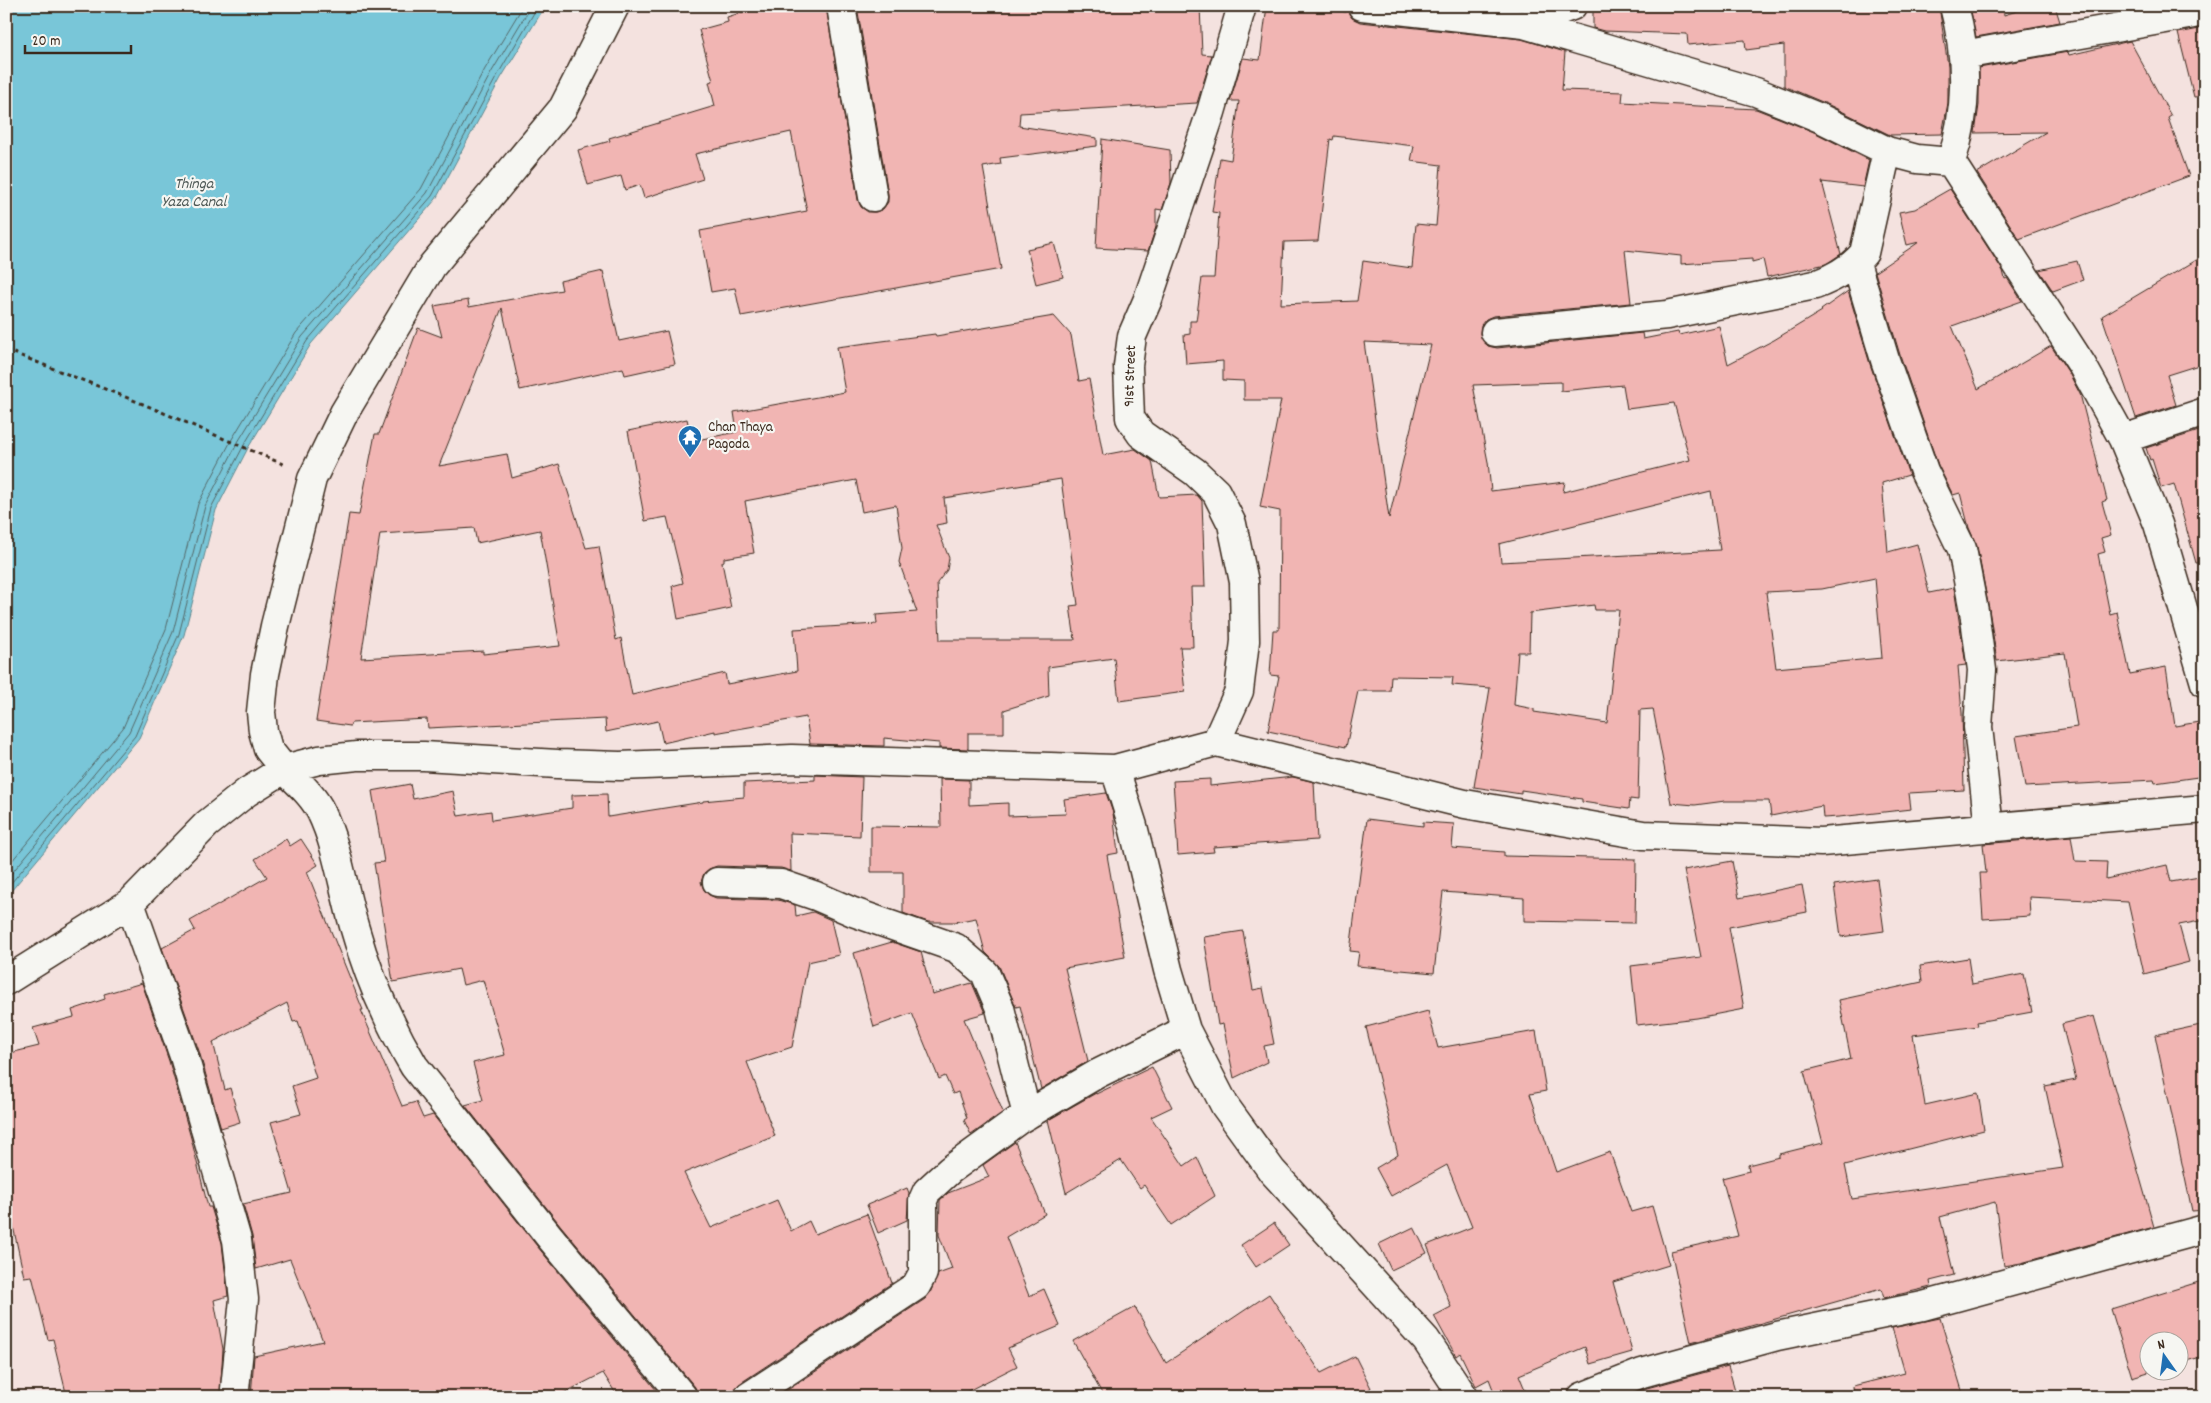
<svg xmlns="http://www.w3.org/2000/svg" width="2211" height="1403" font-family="Dekko,sans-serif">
	<rect width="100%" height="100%" fill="#f4e2df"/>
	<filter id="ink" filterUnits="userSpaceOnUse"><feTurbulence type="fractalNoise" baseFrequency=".02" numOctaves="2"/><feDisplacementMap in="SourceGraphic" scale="10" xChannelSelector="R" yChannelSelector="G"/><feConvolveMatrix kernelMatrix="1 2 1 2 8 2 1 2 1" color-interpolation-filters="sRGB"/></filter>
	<g filter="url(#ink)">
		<path fill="#79c6d8" stroke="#60888e" d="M 6,6 L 543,6 L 541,13 L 501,78 L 436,199 L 311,344 L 248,448 L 216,510 L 184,635 L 139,738 L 6,897 Z"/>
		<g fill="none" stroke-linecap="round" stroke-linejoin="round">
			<path stroke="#546868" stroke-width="1" d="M 6,868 L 123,728 L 166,629 L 198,504 L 232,439 L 296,333 L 421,189 L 485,69 L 523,6
				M 6,880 L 129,732 L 173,632 L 205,506 L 238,442 L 302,337 L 427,193 L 491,73 L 531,6
				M 6,889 L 135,736 L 179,634 L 211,508 L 244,445 L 307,341 L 432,196 L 497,76 L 538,6"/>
		</g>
		<path fill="#f1b5b3" stroke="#3b2a1e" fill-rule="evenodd" d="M 749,6 L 826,6 L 858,200 L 861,207 L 868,212 L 876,212 L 883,209 L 888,202 L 888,194 L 857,6 L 1200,6 L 1202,54 L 1212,55 L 1197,103 L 1020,113 L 1019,126 L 1097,138 L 1097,146 L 1000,158 L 1001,164 L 983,167 L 1001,269 L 741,316 L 735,288 L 711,292 L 700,231 L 807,211 L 791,132 L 695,154 L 703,179 L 644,198 L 640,185 L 625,190 L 621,176 L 588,185 L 578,150 L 610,141 L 609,138 L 715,106 L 709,82 L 713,81 L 699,30 L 728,22 L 727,17 L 750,10 Z
			M 1267,6 L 1302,6 L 1346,12 L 1347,10 L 1352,18 L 1360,22 L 1521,39 L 1565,52 L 1562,90 L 1623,92 L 1622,102 L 1756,109 L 1814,132 L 1869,160 L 1863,187 L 1822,182 L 1841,254 L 1826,264 L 1767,277 L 1763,259 L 1752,262 L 1752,259 L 1681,264 L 1681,256 L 1625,250 L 1631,303 L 1493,316 L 1486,319 L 1481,325 L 1480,334 L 1483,341 L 1488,346 L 1497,348 L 1642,333 L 1643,339 L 1678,332 L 1679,335 L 1719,326 L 1728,364 L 1774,340 L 1822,311 L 1821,310 L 1848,291 L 1870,364 L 1909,475 L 1882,483 L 1888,552 L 1917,544 L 1929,593 L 1954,588 L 1966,665 L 1958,666 L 1962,713 L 1964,790 L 1909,793 L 1911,809 L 1839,817 L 1823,818 L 1822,806 L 1771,816 L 1769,801 L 1725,801 L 1695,805 L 1671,803 L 1653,709 L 1640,710 L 1638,800 L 1630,799 L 1629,809 L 1582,802 L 1582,799 L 1521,790 L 1521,794 L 1474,787 L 1490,688 L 1452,685 L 1453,677 L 1391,676 L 1390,691 L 1358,691 L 1346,747 L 1268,731 L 1279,676 L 1270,675 L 1273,630 L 1279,630 L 1280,511 L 1260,507 L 1281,400 L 1244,400 L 1244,381 L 1223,380 L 1223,361 L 1186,364 L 1184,335 L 1190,334 L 1190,321 L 1196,321 L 1202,278 L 1214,278 L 1219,213 L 1212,212 L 1220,158 L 1231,160 L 1239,101 L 1230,101 L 1243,58 L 1260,60 ZM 1334,136 L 1414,146 L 1411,161 L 1441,165 L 1436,226 L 1416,224 L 1412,268 L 1363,261 L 1357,301 L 1281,304 L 1284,242 L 1318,241 L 1330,139 L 1333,140 ZM 1364,342 L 1431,345 L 1389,518 ZM 1561,382 L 1561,391 L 1623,385 L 1627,409 L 1674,403 L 1690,460 L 1563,492 L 1565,482 L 1491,491 L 1488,462 L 1473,385 ZM 1711,491 L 1720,550 L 1501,562 L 1499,544 ZM 1875,578 L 1882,658 L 1776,668 L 1766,592 L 1822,589 ZM 1594,605 L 1595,610 L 1619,610 L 1607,723 L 1534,712 L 1534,709 L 1514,705 L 1518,652 L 1529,652 L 1530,613 Z
			M 1593,6 L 1939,6 L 1948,66 L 1948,103 L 1942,134 L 1890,135 L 1827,104 L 1784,86 L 1784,45 L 1746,50 L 1745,40 L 1688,45 L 1687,34 L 1604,31 L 1593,28 Z
			M 1970,6 L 2003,6 L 2004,15 L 2033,6 L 2055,6 L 2060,22 L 1976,37 Z
			M 2205,28 L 2205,96 L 2194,97 L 2178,33 Z
			M 2130,41 L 2171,116 L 2168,118 L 2189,176 L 2019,239 L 1977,173 L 2046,132 L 1975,133 L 1979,105 L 1979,68 L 2068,52 L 2069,55 Z
			M 1102,139 L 1170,150 L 1171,183 L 1162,210 L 1156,209 L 1156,227 L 1148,251 L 1096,248 Z
			M 1950,189 L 2003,271 L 2005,279 L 2007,278 L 2022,301 L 1952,326 L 1978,389 L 2051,346 L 2069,373 L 2080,394 L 2107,500 L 2102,502 L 2111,535 L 2101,538 L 2105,552 L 2098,554 L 2110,614 L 2117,612 L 2130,674 L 2166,667 L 2175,726 L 2205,721 L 2205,776 L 2155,783 L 2154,780 L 2025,787 L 2016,736 L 2077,727 L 2065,653 L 1997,661 L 1989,609 L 1977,546 L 1969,528 L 1960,493 L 1953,495 L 1938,465 L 1900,355 L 1875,272 L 1919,242 L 1907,245 L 1899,212 L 1915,209 Z
			M 1054,243 L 1063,277 L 1036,284 L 1027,249 Z
			M 2205,255 L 2205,363 L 2167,375 L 2176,405 L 2136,418 L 2102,316 Z
			M 2077,261 L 2083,280 L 2053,291 L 2039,270 Z
			M 603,271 L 619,341 L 667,331 L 675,364 L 625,375 L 623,368 L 520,390 L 502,308 L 439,466 L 507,454 L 512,478 L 559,464 L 586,548 L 599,546 L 616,640 L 621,638 L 632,695 L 725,673 L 727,684 L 797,671 L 794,629 L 877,624 L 876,615 L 917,612 L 899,562 L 902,548 L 896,505 L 862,512 L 856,480 L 745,501 L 754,553 L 724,558 L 724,561 L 722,562 L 731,608 L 678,619 L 672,586 L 683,583 L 667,517 L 645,521 L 628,431 L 687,419 L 692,441 L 737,432 L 734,412 L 845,392 L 837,347 L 935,334 L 936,336 L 1054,316 L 1071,335 L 1079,381 L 1089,379 L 1103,455 L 1135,449 L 1152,461 L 1159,497 L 1197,495 L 1202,501 L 1205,587 L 1191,587 L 1193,647 L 1180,647 L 1185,692 L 1119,701 L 1114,658 L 1048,667 L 1049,696 L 1004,710 L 1004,733 L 968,733 L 968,749 L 939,748 L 939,743 L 884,738 L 884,746 L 810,744 L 806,717 L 715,733 L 715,731 L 663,743 L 658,721 L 606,732 L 605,719 L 428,728 L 427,719 L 351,723 L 350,726 L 316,721 L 349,514 L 359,515 L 375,434 L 379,434 L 418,328 L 442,337 L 434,306 L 468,300 L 469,307 L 562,290 L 560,281 ZM 1061,479 L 1078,605 L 1070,606 L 1075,640 L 940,640 L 937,583 L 947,570 L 949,558 L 936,525 L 947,523 L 944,498 ZM 474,528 L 477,543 L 540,530 L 560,646 L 483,654 L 483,651 L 361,658 L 380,534 Z
			M 2205,429 L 2205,562 L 2196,563 L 2174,484 L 2161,488 L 2152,459 L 2150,460 L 2146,448 Z
			M 815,775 L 862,777 L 860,836 L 790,833 L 791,871 L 781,868 L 717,866 L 709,869 L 704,873 L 701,882 L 704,890 L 709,895 L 716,898 L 778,900 L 795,905 L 796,916 L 813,912 L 831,920 L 839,955 L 808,962 L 792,1047 L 747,1062 L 775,1136 L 684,1173 L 711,1228 L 777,1200 L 791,1231 L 809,1221 L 815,1234 L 867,1214 L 892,1283 L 739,1384 L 734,1390 L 733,1397 L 698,1397 L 695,1387 L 561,1226 L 465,1105 L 483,1100 L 473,1063 L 505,1055 L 483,980 L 463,985 L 459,969 L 393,982 L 374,863 L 384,862 L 372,791 L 410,784 L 413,799 L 453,791 L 458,816 L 491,811 L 492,820 L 572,808 L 572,795 L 607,794 L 608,817 L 703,802 L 703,801 L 744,797 L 744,783 L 815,780 Z
			M 1293,777 L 1314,782 L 1317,840 L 1213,847 L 1214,852 L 1178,855 L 1173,781 L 1210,779 L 1210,786 Z
			M 940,779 L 969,780 L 969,805 L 1008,803 L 1008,816 L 1066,814 L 1064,799 L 1106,793 L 1113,813 L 1118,853 L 1107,855 L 1125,957 L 1065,968 L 1088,1061 L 1041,1089 L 1020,1006 L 1016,1007 L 999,966 L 985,952 L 976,918 L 955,922 L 928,922 L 903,913 L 903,872 L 871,872 L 871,826 L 941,827 Z
			M 1367,819 L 1423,826 L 1423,822 L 1454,824 L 1452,848 L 1504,852 L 1504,856 L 1636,859 L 1635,923 L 1524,921 L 1524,898 L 1443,892 L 1434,973 L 1357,966 L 1359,952 L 1350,951 Z
			M 2071,836 L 2075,861 L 2107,862 L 2106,879 L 2167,865 L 2171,882 L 2205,876 L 2205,920 L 2179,925 L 2189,962 L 2144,974 L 2128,902 L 2029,897 L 2030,916 L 1983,919 L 1980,873 L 1986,873 L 1983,844 Z
			M 286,839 L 290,846 L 301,839 L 318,865 L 307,872 L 363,1010 L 361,1010 L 402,1106 L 416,1102 L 423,1118 L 433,1115 L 537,1246 L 662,1397 L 618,1397 L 603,1373 L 556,1397 L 251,1397 L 254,1356 L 323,1341 L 290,1259 L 256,1269 L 252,1236 L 243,1204 L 292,1193 L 271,1122 L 301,1114 L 292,1086 L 316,1078 L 298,1021 L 293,1022 L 287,1003 L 213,1042 L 225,1090 L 230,1088 L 240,1122 L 221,1128 L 199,1051 L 162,948 L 195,930 L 190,921 L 267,877 L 255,859 Z
			M 1732,861 L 1739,898 L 1802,885 L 1807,912 L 1729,927 L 1744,1009 L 1697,1018 L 1637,1025 L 1631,966 L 1701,957 L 1684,870 Z
			M 1877,879 L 1884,931 L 1841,937 L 1834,885 Z
			M 1243,931 L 1253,990 L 1263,988 L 1274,1044 L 1264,1046 L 1267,1062 L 1234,1078 L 1223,1024 L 1218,1025 L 1204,937 Z
			M 892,942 L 921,952 L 932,994 L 972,983 L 985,1013 L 964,1019 L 1003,1112 L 971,1135 L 964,1120 L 967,1118 L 958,1092 L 953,1094 L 945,1076 L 939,1079 L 912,1013 L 874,1027 L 854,953 Z
			M 1968,958 L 1972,984 L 2024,974 L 2032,1012 L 1977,1022 L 1978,1026 L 1913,1035 L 1925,1105 L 1978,1093 L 1984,1130 L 1845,1165 L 1852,1199 L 2063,1168 L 2045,1086 L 2076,1080 L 2062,1024 L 2094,1016 L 2154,1227 L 2021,1263 L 2004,1266 L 1995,1202 L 1940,1217 L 1954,1275 L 1930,1281 L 1931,1287 L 1884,1298 L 1881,1289 L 1691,1343 L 1671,1251 L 1738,1236 L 1722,1178 L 1749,1171 L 1748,1165 L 1779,1157 L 1779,1154 L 1823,1143 L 1804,1071 L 1851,1059 L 1839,1000 L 1922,982 L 1920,966 Z
			M 142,983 L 169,1061 L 191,1138 L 208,1207 L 211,1207 L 222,1243 L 228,1296 L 214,1300 L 223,1349 L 220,1397 L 67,1397 L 53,1339 L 48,1340 L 32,1276 L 24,1277 L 6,1193 L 6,1054 L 39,1046 L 33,1028 L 74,1017 L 72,1010 L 105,999 L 104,994 Z
			M 1428,1011 L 1438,1048 L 1536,1031 L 1546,1091 L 1530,1094 L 1556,1172 L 1610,1152 L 1631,1212 L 1652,1206 L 1669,1265 L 1613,1282 L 1632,1352 L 1590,1364 L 1585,1347 L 1519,1375 L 1528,1397 L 1496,1397 L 1489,1379 L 1476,1386 L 1460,1353 L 1456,1356 L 1434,1316 L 1451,1307 L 1427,1245 L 1472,1227 L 1447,1165 L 1391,1196 L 1376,1168 L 1398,1155 L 1366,1027 Z
			M 2205,1024 L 2205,1210 L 2192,1211 L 2155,1035 Z
			M 1152,1067 L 1172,1107 L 1151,1117 L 1184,1166 L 1197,1157 L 1215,1196 L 1171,1225 L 1144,1185 L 1140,1188 L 1121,1160 L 1066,1193 L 1048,1120 L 1096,1093 L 1096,1094 Z
			M 1015,1142 L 1045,1214 L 1006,1237 L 1029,1296 L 1044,1289 L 1060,1326 L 1008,1348 L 1017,1366 L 956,1397 L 781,1397 L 780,1395 L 925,1299 L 930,1293 L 938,1274 L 952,1269 L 939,1235 L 940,1200 L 948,1193 L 989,1177 L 983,1165 Z
			M 907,1188 L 909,1193 L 907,1220 L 878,1233 L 867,1205 Z
			M 1274,1223 L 1289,1245 L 1256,1267 L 1241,1245 Z
			M 1414,1227 L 1427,1253 L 1391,1270 L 1379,1244 Z
			M 2205,1280 L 2205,1356 L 2178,1363 L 2178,1340 L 2148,1340 L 2148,1370 L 2155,1370 L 2132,1377 L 2111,1309 Z
			M 1269,1294 L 1321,1373 L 1355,1356 L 1371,1388 L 1354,1397 L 1104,1397 L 1073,1341 L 1135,1307 L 1166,1363 Z
			M 1940,1318 L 1964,1397 L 1854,1397 L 1853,1386 L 1905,1373 L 1892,1328 Z
			M 1728,1366 L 1737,1397 L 1629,1397 L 1629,1395 L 1647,1388 Z"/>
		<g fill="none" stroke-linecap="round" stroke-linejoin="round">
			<g stroke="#3b2a1e" stroke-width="31">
				<path id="minor" d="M 841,6 L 873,197
					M 1362,6 L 1524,24 L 1756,92 L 1820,118 L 1887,151 L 1917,159 L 1951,162 L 2082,365 L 2123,439 L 2158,524 L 2205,683
					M 1524,24 L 1572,6
					M 1963,55 L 2205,12
					M 1951,162 C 1968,112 1968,57 1954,6
					M 1856,263 L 1885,360 L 1924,471 L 1962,549 L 1974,611 L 1982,670 L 1978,727 L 1989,828
					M 1495,332 L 1667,315 L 1815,285 C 1834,278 1851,269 1864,253 L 1887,151
					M 2123,439 L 2205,412
					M 1216,742 L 1239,691 L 1245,641 L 1244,582 L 1232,524 L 1216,492 L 1195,472 L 1141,434 L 1130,418 L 1128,366 L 1132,336 L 1148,299 L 1211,112 L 1242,6
					M 1115,769 L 1133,826 L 1168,970 L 1186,1030 L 1225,1106 L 1272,1171 L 1426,1340 L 1464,1397
					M 717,882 L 781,884 L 816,896 L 853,912 L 956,948 L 985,973 L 1000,1008 L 1027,1115
					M 130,903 L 184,1056 L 237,1240 L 244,1299 L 235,1389 L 236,1397
					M 6,981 L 130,903 L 207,824 L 247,792 L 284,769 L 268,749 L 263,731 L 261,712 L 265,674 L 275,626 L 312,479 L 344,413 L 432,266 L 563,108 L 615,6
					M 683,1397 L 549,1236 L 414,1066 C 388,1022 368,976 354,926 C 343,889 338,847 321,812 C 313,795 297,782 284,769 L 319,760 L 357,756 L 424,756 L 558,764 L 620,766 L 792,759 L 1115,769 L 1216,742 L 1465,804 L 1643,835 L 1821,842 L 2205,809
					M 748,1397 L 916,1286 L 923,1273 L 923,1200 L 927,1191 L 950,1170 L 1020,1119 L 1097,1074 L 1186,1030
					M 1582,1397 L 1642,1373 L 1777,1336 L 1923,1306 L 2205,1229"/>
			</g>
			<path stroke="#3b2a1e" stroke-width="3" stroke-dasharray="4 4" stroke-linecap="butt" d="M 6,350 L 143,404 L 285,465"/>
			<use href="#minor" stroke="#f6f6f2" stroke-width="28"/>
		</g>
	</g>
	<defs>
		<g id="temple-pin" transform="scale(1.25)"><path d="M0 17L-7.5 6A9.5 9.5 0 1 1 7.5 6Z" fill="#1f6fb2" stroke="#f6f6f2"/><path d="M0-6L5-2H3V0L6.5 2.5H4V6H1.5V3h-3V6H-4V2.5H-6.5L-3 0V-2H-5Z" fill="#fff"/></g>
	</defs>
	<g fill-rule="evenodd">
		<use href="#temple-pin" x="690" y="437"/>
	</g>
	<g text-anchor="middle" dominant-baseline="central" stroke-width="4.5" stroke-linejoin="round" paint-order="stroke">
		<g font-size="15" fill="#3b2a1e" stroke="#f6f6f2">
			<text transform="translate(1131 376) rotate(-88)">91st Street</text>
		</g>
		<g font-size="15" fill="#3b2a1e" stroke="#f6f6f2" text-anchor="start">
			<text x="708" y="428">Chan Thaya<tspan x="708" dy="17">Pagoda</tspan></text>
		</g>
		<g font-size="16" font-style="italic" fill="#4e5956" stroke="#f6f6f2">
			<text x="194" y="184">Thinga<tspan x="194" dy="18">Yaza Canal</tspan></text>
		</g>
	</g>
	<rect width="2211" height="1403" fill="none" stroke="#f6f6f2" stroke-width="25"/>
	<rect x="12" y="12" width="2186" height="1378" fill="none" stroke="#3b2a1e" stroke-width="2" filter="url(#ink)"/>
	<g transform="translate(2164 1356) rotate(346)"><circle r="24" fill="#f6f6f2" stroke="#aba49d"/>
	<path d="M0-4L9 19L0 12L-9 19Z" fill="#1f6fb2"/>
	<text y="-8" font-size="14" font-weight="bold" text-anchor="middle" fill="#3b2a1e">N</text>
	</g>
	<path d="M25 45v8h106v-8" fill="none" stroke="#3b2a1e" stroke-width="2.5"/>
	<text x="32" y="45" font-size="15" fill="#3b2a1e" stroke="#f6f6f2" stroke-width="4" paint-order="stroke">20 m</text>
</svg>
